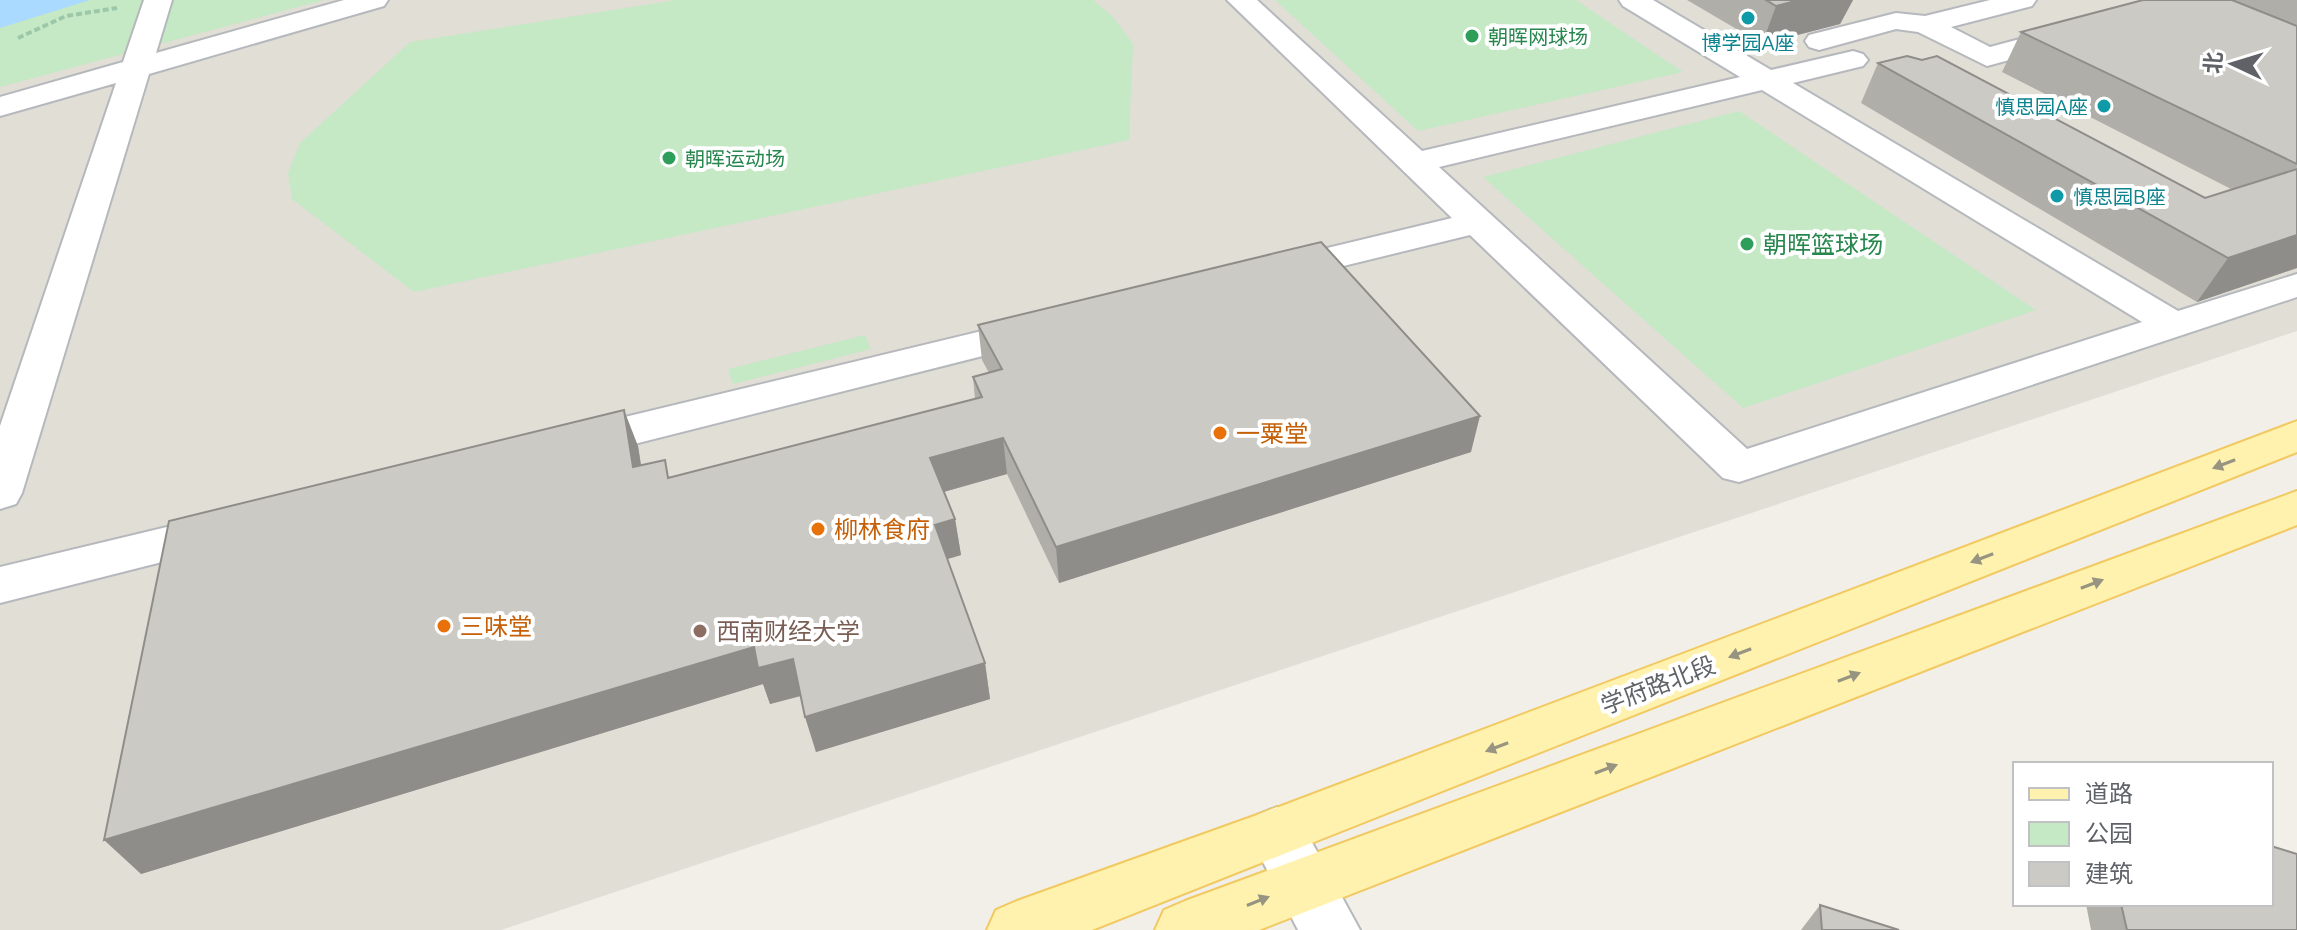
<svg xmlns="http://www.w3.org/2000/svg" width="2297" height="930" font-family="Ubuntu,'Noto Sans SC',sans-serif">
	<rect width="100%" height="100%" fill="#f1efe8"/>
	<path fill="#e1ded6" d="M 0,0 L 2297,0 L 2297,331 L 501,930 L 0,930 Z"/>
	<path fill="#c5e8c5" d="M 0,0 L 324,0 L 0,87 Z
		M 676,0 L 1093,0 L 1113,17 L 1133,44 L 1129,140 L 414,292 L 292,199 L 288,173 L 300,143 L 410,42 Z
		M 1275,0 L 1576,0 L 1683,72 L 1418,131 Z
		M 1739,111 L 2036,310 L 1743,408 L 1483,177 Z
		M 865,335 L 871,349 L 733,384 L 728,369 Z"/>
	<path fill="#aadaff" d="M 0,0 L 90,0 L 0,28 Z"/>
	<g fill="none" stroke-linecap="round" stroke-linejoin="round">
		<g stroke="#b5b8bc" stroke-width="4">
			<path id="minor" d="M 144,0 L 172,0 L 156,53 L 344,0 L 388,0 L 384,6 L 149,74 L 22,493 L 16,504 L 0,509 L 0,426 L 116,83 L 0,116 L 0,97 L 123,62 Z
				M 1227,0 L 1257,0 L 1422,151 L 1740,77 L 1623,6 L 1619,0 L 1653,0 L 1771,70 L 1853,51 L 1863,54 L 1868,60 L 1863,66 L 1793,83 L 2178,311 L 2297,274 L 2297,297 L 1739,482 L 1723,478 L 1470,235 L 1278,282 L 1265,279 L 1259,271 L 1265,263 L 1452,218 ZM 1762,90 L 2142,322 L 1747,449 L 1439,167 Z
				M 1990,0 L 2036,0 L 2032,6 L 1951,27 L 1990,47 L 2072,25 L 2082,28 L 2086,34 L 2082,40 L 1987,66 L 1918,32 L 1896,29 L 1819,50 L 1809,47 L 1805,41 L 1809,35 L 1896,13 L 1925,16 Z
				M 1036,318 L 1050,321 L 1056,330 L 1050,339 L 575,459 L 560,454 L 553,444 L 560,434 L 575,429 Z
				M 221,514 L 237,519 L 244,531 L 237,543 L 0,603 L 0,567 Z
				M 1277,807 L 1297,815 L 1360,930 L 1298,930 L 1248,833 L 1257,815 Z"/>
		</g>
		<g stroke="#f2c960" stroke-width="4">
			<path id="major" d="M 2297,421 L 2297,452 L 1092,930 L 987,930 L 996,910 L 1017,901 L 1271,810 Z
				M 2297,491 L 2297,525 L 1259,930 L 1155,930 L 1164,910 L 1185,901 Z"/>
		</g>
		<path stroke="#9cc7a9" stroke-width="4" stroke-dasharray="6 3" stroke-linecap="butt" d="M 18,38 L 66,16 L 117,8"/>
		<use href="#minor" fill="#fff" fill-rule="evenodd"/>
		<use href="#major" fill="#fff2af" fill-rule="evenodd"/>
	</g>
	<path fill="#afaea9" d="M 1687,0 L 1853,0 L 1840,24 L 1762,44 Z
		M 2143,0 L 2297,0 L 2297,268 L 2197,302 L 1861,103 L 1878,63 L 2205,198 L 2233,190 L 2002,72 L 2021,32 Z
		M 978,325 L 1471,452 L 1059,583 L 1007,474 L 944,492 L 955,519 L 961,555 L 947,559 L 985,663 L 990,699 L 816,752 L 801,696 L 770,704 L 763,684 L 141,874 L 638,446 L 641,465 L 671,477 L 975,399 L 973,377 L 989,373 L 982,360 Z
		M 2086,904 L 2271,904 L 2297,930 L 2091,930 Z
		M 1820,905 L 1899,930 L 1801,930 Z"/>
	<path fill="#8f8d8a" d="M 1799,0 L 1853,0 L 1840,24 L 1762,44 L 1776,6 Z
		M 2297,235 L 2297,268 L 2197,302 L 2228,258 Z
		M 624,410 L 638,446 L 647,504 L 633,467 Z
		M 1480,416 L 1471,452 L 1059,583 L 1056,547 Z
		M 1003,438 L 1007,474 L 936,494 L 930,458 Z
		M 955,519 L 961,555 L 941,561 L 935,525 Z
		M 754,647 L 793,659 L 804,695 L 770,704 L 763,684 L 141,874 L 104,840 Z
		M 985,663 L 990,699 L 816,752 L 805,717 Z"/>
	<path fill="#cccac5" stroke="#8f8d8a" stroke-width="2" d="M 1766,0 L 1799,0 L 1776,6 Z
		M 2143,0 L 2232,0 L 2297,26 L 2297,164 L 2021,32 Z
		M 1907,56 L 1922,60 L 1937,56 L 2205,198 L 2297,169 L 2297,235 L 2228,258 L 1878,63 Z
		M 1321,242 L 1480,416 L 1056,547 L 1003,438 L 930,458 L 955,519 L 935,525 L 985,663 L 805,717 L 793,659 L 758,668 L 754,647 L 104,840 L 169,521 L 624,410 L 633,467 L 665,460 L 668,478 L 982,397 L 973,377 L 1002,369 L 978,325 Z
		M 2271,846 L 2297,854 L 2297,930 L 2127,930 L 2121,904 L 2271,904 Z
		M 1820,905 L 1899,930 L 1822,930 Z"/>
	<defs><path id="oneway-solid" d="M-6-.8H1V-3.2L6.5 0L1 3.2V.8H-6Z" transform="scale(2)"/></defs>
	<g fill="#979581">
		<use href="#oneway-solid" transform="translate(2224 464) rotate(159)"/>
		<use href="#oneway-solid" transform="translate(1982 558) rotate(159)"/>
		<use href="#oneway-solid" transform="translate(2092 584) rotate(-21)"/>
		<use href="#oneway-solid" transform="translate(1740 653) rotate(159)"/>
		<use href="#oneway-solid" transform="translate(1849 677) rotate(-21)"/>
		<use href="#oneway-solid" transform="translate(1497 747) rotate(159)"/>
		<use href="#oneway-solid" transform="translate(1606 769) rotate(-21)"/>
		<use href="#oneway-solid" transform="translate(1258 901) rotate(-22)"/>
	</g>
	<g fill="#0f9aa8" stroke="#fff" stroke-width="3">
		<circle cx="1748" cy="18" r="8"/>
		<circle cx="2104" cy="106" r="8"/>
		<circle cx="2057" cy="196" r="8"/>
	</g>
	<g fill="#2e9e5b" stroke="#fff" stroke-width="3">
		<circle cx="1472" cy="36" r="8"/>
		<circle cx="669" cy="158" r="8"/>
		<circle cx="1747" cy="244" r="8"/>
	</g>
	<g fill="#e8710a" stroke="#fff" stroke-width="3">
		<circle cx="1220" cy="433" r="8"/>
		<circle cx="818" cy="529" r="8"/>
		<circle cx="444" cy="626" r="8"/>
	</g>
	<circle fill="#8d6e63" stroke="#fff" stroke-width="3" cx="700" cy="631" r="8"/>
	<g text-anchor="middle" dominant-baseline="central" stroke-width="8" stroke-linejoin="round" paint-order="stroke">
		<g font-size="20" fill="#27864d" stroke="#fff" text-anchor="start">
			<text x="1488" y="36">朝晖网球场</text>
			<text x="685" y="158">朝晖运动场</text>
		</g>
		<g font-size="20" fill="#0d838f" stroke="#fff">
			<text x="1748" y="42">博学园A座</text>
			<text x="2088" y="106" text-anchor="end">慎思园A座</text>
			<text x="2073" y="196" text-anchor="start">慎思园B座</text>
		</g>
		<g font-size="24" fill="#27864d" stroke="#fff" text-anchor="start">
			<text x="1763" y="244">朝晖篮球场</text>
		</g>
		<g font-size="24" fill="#c56008" stroke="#fff" text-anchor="start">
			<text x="1236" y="433">一粟堂</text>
			<text x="834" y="529">柳林食府</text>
			<text x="460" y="626">三味堂</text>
		</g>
		<g font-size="24" fill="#785e54" stroke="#fff" text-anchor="start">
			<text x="716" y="631">西南财经大学</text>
		</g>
		<g font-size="24" fill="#5f6368" stroke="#fff">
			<text transform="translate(1658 685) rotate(-21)">学府路北段</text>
		</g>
	</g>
	<rect x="2013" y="762" width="260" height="144" fill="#ffffff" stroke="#bfc1c3" stroke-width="2"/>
	<rect x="2029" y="788" width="40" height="12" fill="#fff2af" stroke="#bfc1c3" stroke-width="2"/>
	<text x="2085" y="802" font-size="24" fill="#5f6368">道路</text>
	<rect x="2029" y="822" width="40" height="24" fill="#c5e8c5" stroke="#bfc1c3" stroke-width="2"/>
	<text x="2085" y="842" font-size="24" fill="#5f6368">公园</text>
	<rect x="2029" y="862" width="40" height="24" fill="#cccac5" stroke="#bfc1c3" stroke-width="2"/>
	<text x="2085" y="882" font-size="24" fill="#5f6368">建筑</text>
	<g transform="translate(2233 64) rotate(274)" stroke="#ffffff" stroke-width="6" paint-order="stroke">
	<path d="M0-6L14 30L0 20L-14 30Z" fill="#5f6368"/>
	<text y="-12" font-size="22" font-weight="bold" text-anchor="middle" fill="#5f6368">北</text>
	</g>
</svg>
